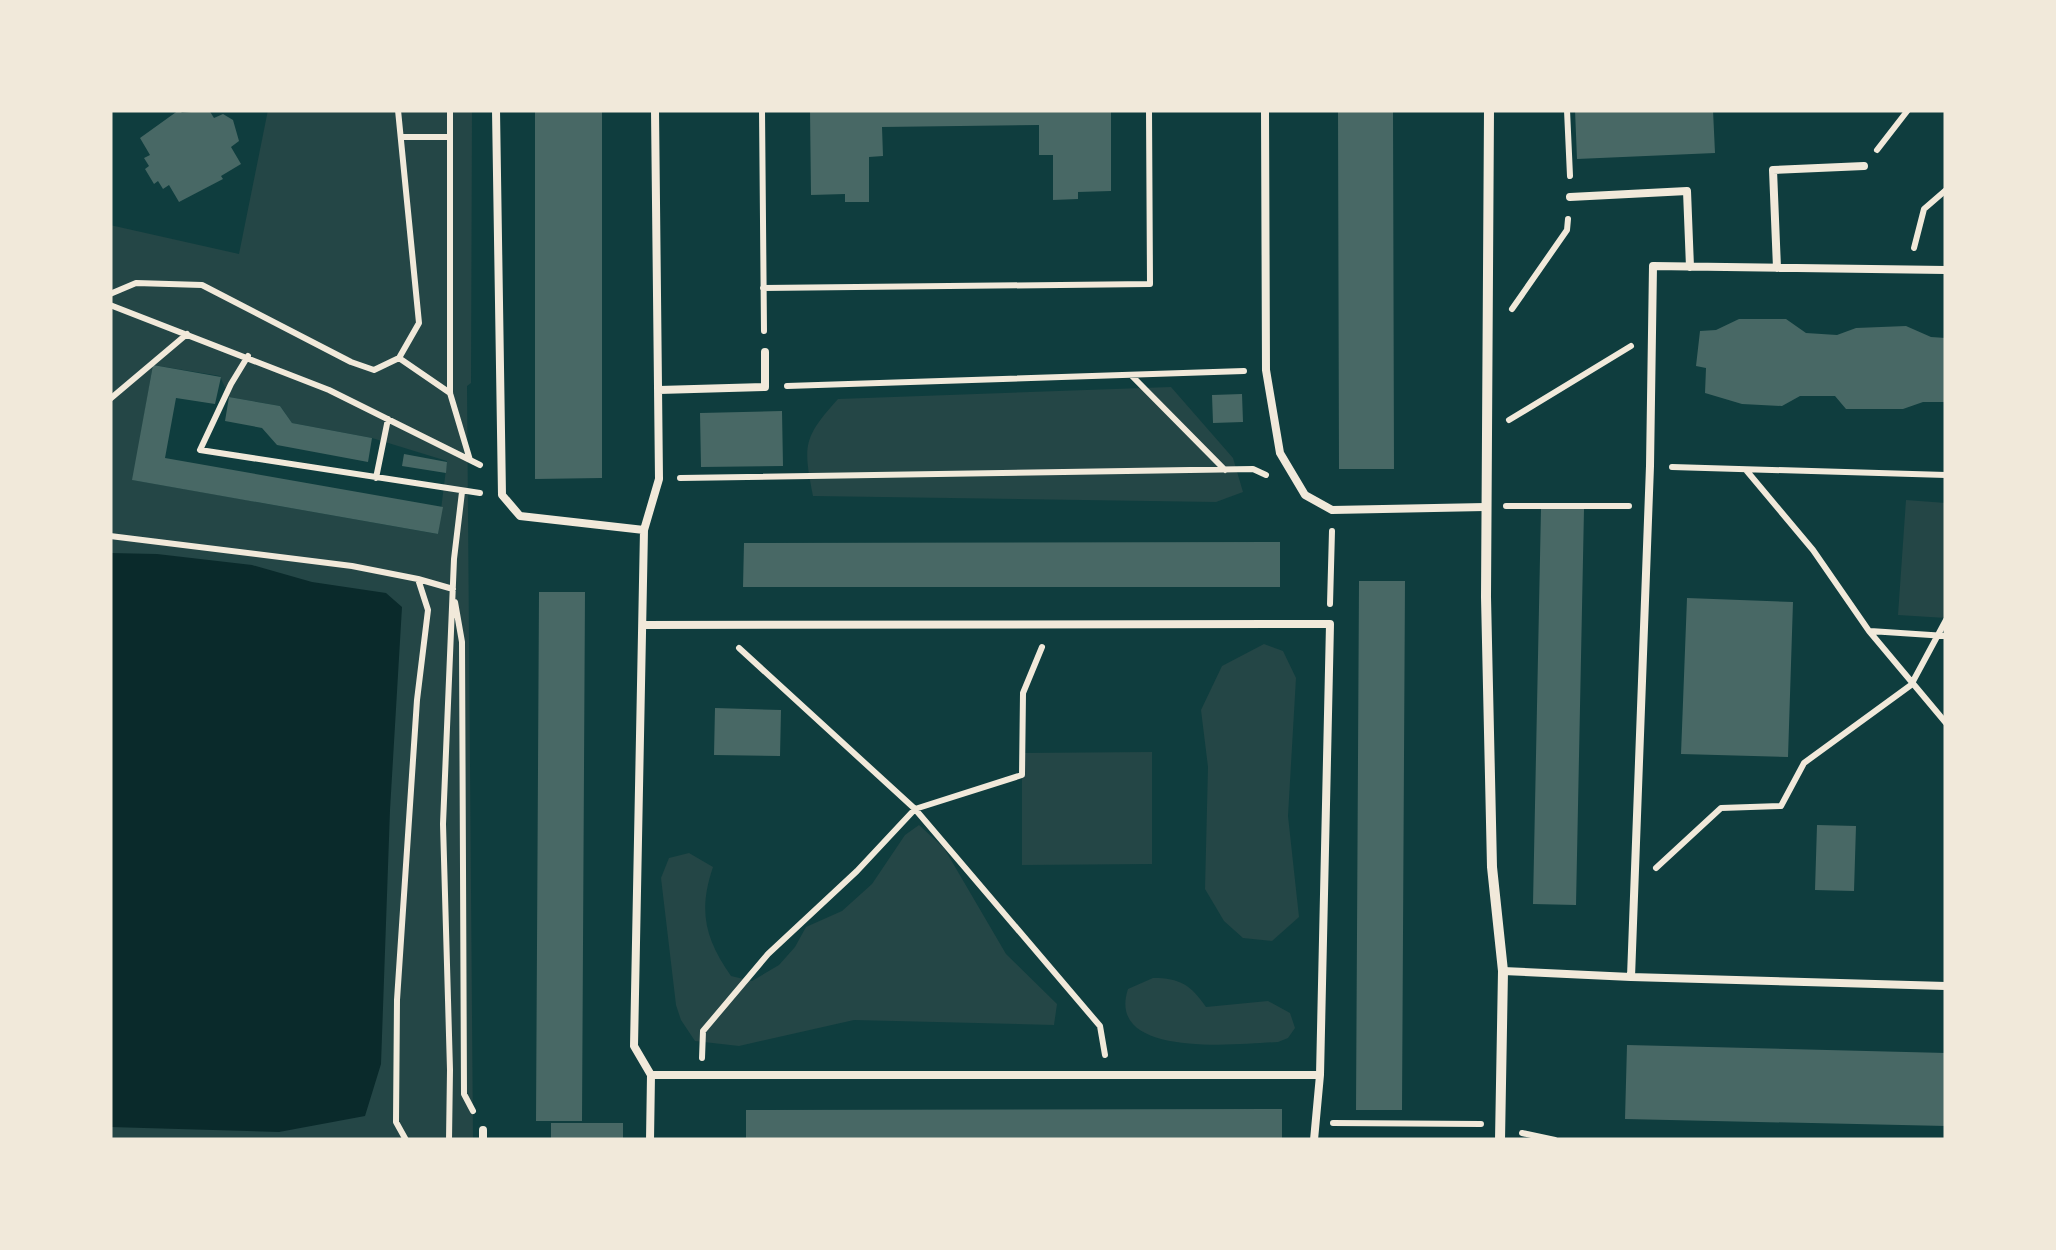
<svg xmlns="http://www.w3.org/2000/svg" width="2056" height="1250" font-family="'PT Sans',sans-serif">
	<rect width="100%" height="100%" fill="#0f3d3e"/>
	<path fill="#244646" fill-rule="evenodd" d="M 268,110 L 472,110 L 471,383 L 467,386 L 473,1140 L 110,1140 L 110,225 L 239,254 ZM 153,365 L 220,376 L 229,397 L 280,406 L 292,423 L 372,438 L 447,461 L 438,534 L 133,480 Z
		M 1171,387 L 1233,458 L 1243,492 L 1216,502 L 813,496 C 803,445 803,438 838,399 Z
		M 1906,500 L 1946,503 L 1946,618 L 1898,615 Z
		M 1264,644 L 1283,651 L 1296,678 L 1288,816 L 1299,917 L 1272,941 L 1243,938 L 1224,921 L 1205,889 L 1208,767 L 1201,710 L 1222,666 Z
		M 1152,752 L 1152,864 L 1022,865 L 1022,753 Z
		M 919,825 L 944,848 L 1006,954 L 1057,1004 L 1054,1025 L 854,1020 L 739,1046 L 695,1041 L 681,1020 L 676,1005 L 661,878 L 669,858 L 689,853 L 713,867 C 698,911 705,939 731,976 L 752,981 L 779,965 L 795,947 L 806,927 L 842,911 L 872,884 L 905,835 Z
		M 1153,978 C 1180,978 1191,985 1206,1007 L 1268,1001 L 1290,1013 L 1295,1028 L 1288,1038 L 1278,1042 C 1238,1044 1105,1059 1128,989 Z"/>
	<path fill="#0a2a2b" d="M 110,553 L 157,554 L 252,565 L 312,582 L 386,593 L 402,607 L 390,810 L 381,1064 L 365,1116 L 279,1132 L 110,1127 Z"/>
	<path fill="#486865" d="M 179,110 L 182,113 L 209,110 L 214,118 L 223,114 L 233,120 L 239,141 L 231,147 L 241,164 L 221,176 L 223,179 L 179,202 L 169,185 L 163,189 L 158,181 L 154,184 L 145,169 L 149,166 L 144,158 L 150,155 L 140,138 Z
		M 535,110 L 602,110 L 602,478 L 535,479 Z
		M 810,110 L 1111,110 L 1111,191 L 1078,192 L 1078,199 L 1053,200 L 1053,155 L 1039,155 L 1039,125 L 882,127 L 883,156 L 869,157 L 869,202 L 845,202 L 845,194 L 811,195 Z
		M 1338,110 L 1393,110 L 1394,469 L 1339,469 Z
		M 1575,110 L 1713,110 L 1715,153 L 1577,159 Z
		M 1739,319 L 1786,319 L 1806,333 L 1837,335 L 1856,328 L 1906,326 L 1931,337 L 1946,338 L 1946,402 L 1923,402 L 1903,409 L 1846,409 L 1835,396 L 1800,396 L 1782,406 L 1742,404 L 1705,393 L 1706,368 L 1696,366 L 1700,331 L 1716,330 Z
		M 153,365 L 221,377 L 215,404 L 176,398 L 165,458 L 443,507 L 438,534 L 132,480 Z
		M 1242,394 L 1243,422 L 1213,423 L 1212,395 Z
		M 229,397 L 280,406 L 292,423 L 372,438 L 368,462 L 277,445 L 262,428 L 225,421 Z
		M 782,411 L 783,466 L 701,467 L 700,413 Z
		M 404,454 L 447,462 L 446,473 L 402,466 Z
		M 1541,508 L 1584,509 L 1576,905 L 1533,904 Z
		M 1280,542 L 1280,587 L 743,587 L 744,543 Z
		M 1359,581 L 1405,581 L 1402,1110 L 1356,1110 Z
		M 539,592 L 585,592 L 582,1121 L 536,1121 Z
		M 1687,598 L 1793,602 L 1788,757 L 1681,754 Z
		M 715,708 L 781,710 L 780,756 L 714,755 Z
		M 1817,825 L 1856,826 L 1854,891 L 1815,890 Z
		M 1627,1045 L 1946,1053 L 1946,1126 L 1625,1119 Z
		M 1282,1109 L 1282,1140 L 746,1140 L 746,1110 Z
		M 551,1123 L 623,1123 L 623,1140 L 551,1140 Z"/>
	<g fill="none" stroke-linecap="round" stroke-linejoin="round">
		<path stroke="#f1e9da" stroke-width="6" d="M 450,110 L 450,393 L 470,460
			M 762,110 L 764,331
			M 1567,110 L 1570,176
			M 403,137 L 450,137
			M 1877,150 L 1908,110
			M 1914,248 L 1924,209 L 1946,190
			M 763,288 L 1150,284 L 1149,110
			M 110,294 L 136,283 L 202,285 L 351,362 L 374,370 L 399,358 L 419,323 L 398,110
			M 110,305 L 329,390 L 480,465
			M 1512,309 L 1567,230 L 1568,219
			M 248,356 L 231,384 L 200,450 L 480,493
			M 399,358 L 450,393
			M 1132,376 L 1225,470
			M 787,386 L 1244,371
			M 110,399 L 187,334
			M 1509,420 L 1631,346
			M 1672,467 L 1946,475
			M 1746,470 L 1813,550 L 1869,631 L 1946,723
			M 376,478 L 388,419
			M 680,478 L 1253,469 L 1266,475
			M 1506,506 L 1629,506
			M 110,536 L 352,566 L 418,579 L 428,610 L 417,700 L 397,1000 L 396,1122 L 406,1140
			M 418,579 L 453,589
			M 455,602 L 462,642 L 464,1094 L 473,1111
			M 1330,604 L 1332,531
			M 1870,631 L 1946,636
			M 739,648 L 915,809 L 1100,1026 L 1105,1055
			M 1656,868 L 1721,808 L 1781,806 L 1804,763 L 1911,685 L 1946,620
			M 702,1058 L 703,1031 L 768,954 L 857,871 L 915,809 L 1022,775 L 1023,693 L 1042,647
			M 1333,1123 L 1481,1124
			M 1522,1133 L 1555,1140
			M 449,1140 L 450,1070 L 443,824 L 454,559 L 462,492"/>
		<path stroke="#f1e9da" stroke-width="8" d="M 496,110 L 502,495 L 520,516 L 644,530
			M 1265,110 L 1266,370 L 1280,453 L 1305,495 L 1332,510 L 1485,507
			M 1570,197 L 1687,191 L 1690,267
			M 1777,268 L 1773,170 L 1864,166
			M 659,390 L 765,387 L 765,352
			M 643,625 L 1330,624 L 1320,1075 L 1314,1140
			M 1503,971 L 1631,977 L 1946,986
			M 1631,977 L 1650,466 L 1653,266 L 1946,270
			M 651,1075 L 1320,1075
			M 483,1140 L 483,1130
			M 650,1140 L 651,1075 L 634,1046 L 644,530 L 659,479 L 655,110"/>
		<path stroke="#f1e9da" stroke-width="10" d="M 1489,110 L 1486,597 L 1492,867 L 1503,971 L 1500,1140"/>
	</g>
	<rect width="2056" height="1250" fill="none" stroke="#f1e9da" stroke-width="225"/>
</svg>
